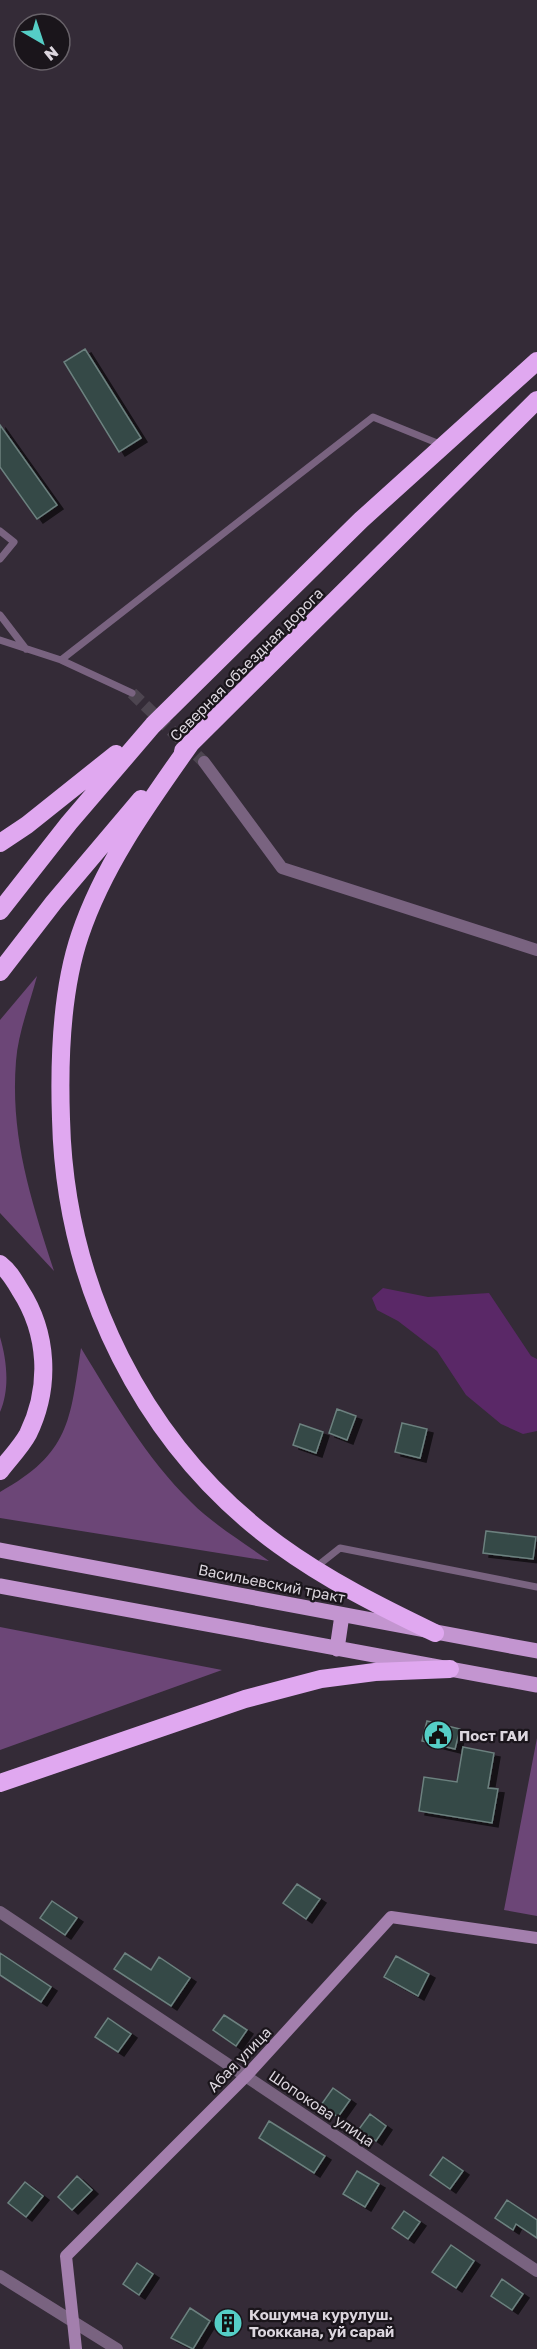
<svg xmlns="http://www.w3.org/2000/svg" width="537" height="2349" font-family="'Golos Text',sans-serif">
	<defs>
		<filter id="shadow"><feDropShadow dx="6" dy="4" stdDeviation="0" flood-color="#0009"/></filter>
	</defs>
	<rect width="100%" height="100%" fill="#342b37"/>
	<path fill="#6c4677" d="M 37,976 C 30,1003 18,1033 16,1061 C 10,1137 31,1200 54,1271 L 0,1213 L 0,1020 Z
		M 0,1337 C 7,1361 10,1389 0,1412 Z
		M 81,1348 C 114,1402 146,1458 191,1502 C 214,1525 243,1542 269,1561 L 0,1518 L 0,1492 C 70,1453 70,1421 81,1348 Z
		M 0,1627 L 222,1670 L 0,1750 Z
		M 537,1738 L 537,1916 L 504,1910 Z"/>
	<path fill="#5a2867" d="M 383,1288 L 428,1297 L 489,1293 L 531,1356 L 537,1359 L 537,1431 L 523,1434 L 501,1424 L 466,1395 L 437,1351 L 398,1321 L 377,1310 L 372,1298 Z"/>
	<path fill="#344846" stroke="#6c817f" stroke-width="1.5" filter="url(#shadow)" d="M 85,349 L 141,438 L 119,452 L 64,362 Z
		M 0,425 L 57,505 L 37,519 L 0,467 Z
		M 337,1409 L 356,1416 L 347,1440 L 329,1433 Z
		M 402,1423 L 427,1429 L 420,1458 L 395,1452 Z
		M 300,1424 L 323,1432 L 316,1453 L 293,1445 Z
		M 486,1531 L 536,1537 L 533,1559 L 483,1553 Z
		M 427,1721 L 460,1729 L 455,1749 L 422,1741 Z
		M 463,1747 L 494,1753 L 488,1788 L 498,1789 L 492,1823 L 419,1811 L 424,1777 L 457,1782 Z
		M 297,1884 L 320,1899 L 306,1919 L 283,1903 Z
		M 52,1901 L 77,1918 L 65,1935 L 40,1918 Z
		M 0,1953 L 51,1987 L 41,2002 L 0,1975 Z
		M 125,1953 L 151,1970 L 159,1957 L 190,1978 L 171,2006 L 114,1969 Z
		M 396,1956 L 429,1974 L 418,1996 L 384,1977 Z
		M 224,2015 L 247,2030 L 236,2046 L 213,2030 Z
		M 108,2018 L 131,2034 L 118,2052 L 95,2037 Z
		M 333,2088 L 350,2100 L 338,2117 L 321,2105 Z
		M 370,2114 L 386,2126 L 376,2141 L 359,2129 Z
		M 269,2121 L 325,2156 L 314,2173 L 259,2138 Z
		M 443,2157 L 463,2171 L 450,2189 L 430,2175 Z
		M 357,2171 L 379,2184 L 365,2207 L 343,2194 Z
		M 77,2176 L 92,2190 L 72,2210 L 58,2197 Z
		M 25,2182 L 43,2196 L 26,2217 L 8,2203 Z
		M 507,2200 L 537,2220 L 537,2238 L 516,2224 L 513,2230 L 495,2218 Z
		M 404,2211 L 420,2222 L 408,2239 L 392,2228 Z
		M 451,2245 L 474,2261 L 456,2288 L 432,2272 Z
		M 137,2263 L 153,2274 L 139,2295 L 123,2284 Z
		M 502,2279 L 523,2294 L 512,2310 L 491,2296 Z
		M 190,2308 L 210,2321 L 193,2349 L 171,2338 Z"/>
	<g fill="none" stroke-linecap="round" stroke-linejoin="round">
		<path stroke="#4d4550" stroke-width="12" stroke-dasharray="12 6" stroke-linecap="butt" d="M 132,693 L 204,762"/>
		<path stroke="#796380" stroke-width="7" d="M 0,531 L 14,542 L 0,559
			M 0,615 L 26,649
			M 0,640 L 61,660 L 373,417 L 442,445
			M 61,660 L 132,693
			M 316,1567 L 340,1548 L 537,1587"/>
		<path stroke="#796380" stroke-width="12" d="M 204,762 L 282,868 L 537,950
			M 0,1912 L 537,2271
			M 0,2276 L 117,2349"/>
		<path stroke="#a37fad" stroke-width="12" d="M 76,2349 L 66,2256 L 247,2075 L 391,1917 L 537,1938"/>
		<path stroke="#c395d0" stroke-width="15" d="M 0,1550 L 537,1651
			M 0,1586 L 537,1685
			M 337,1649 L 342,1615"/>
		<path stroke="#e0a8f0" stroke-width="18" d="M 191,743 C 148,804 104,864 80,935 C 61,991 59,1061 61,1119 C 65,1286 143,1446 279,1545 C 327,1580 381,1607 435,1633
			M 183,751 L 537,400
			M 0,843 L 27,825 L 116,754
			M 0,911 L 69,823 L 153,725 L 361,520 L 537,361
			M 0,972 L 54,902 L 141,799
			M 0,1264 C 9,1271 14,1280 20,1290 C 48,1333 51,1387 28,1434 C 21,1447 9,1459 0,1471
			M 0,1783 L 245,1699 L 321,1679 L 375,1672 L 450,1669"/>
	</g>
	<defs>
		<g id="civic-disc" transform="scale(1.5)"><circle r="9.5" fill="#55cec6" stroke="#1a151b"/><path d="M-.6-6.5H3V-4.5H.6V-3L4-1V1h2V6H-6V1h2V-1L-.6-3ZM-1.2 2.5V6h2.4V2.5Z" fill="#111"/></g>
		<g id="building-disc" transform="scale(1.5)"><circle r="9.5" fill="#55cec6" stroke="#1a151b"/><path d="M-4-6H4V6H1V3H-1V6H-4ZM-2.5-4.3h1.7v1.8h-1.7ZM.8-4.3h1.7v1.8H.8ZM-2.5-1h1.7V.8h-1.7ZM.8-1h1.7V.8H.8Z" fill="#111"/></g>
	</defs>
	<g fill-rule="evenodd">
		<use href="#civic-disc" x="438" y="1735"/>
		<use href="#building-disc" x="228" y="2323"/>
	</g>
	<g text-anchor="middle" dominant-baseline="central" stroke-width="4.5" stroke-linejoin="round" paint-order="stroke">
		<g font-size="15" fill="#dcd6de" stroke="#1a151b">
			<text transform="translate(246 664) rotate(-45)">Северная объездная дорога</text>
			<text transform="translate(272 1583) rotate(11)">Васильевский тракт</text>
			<text transform="translate(239 2059) rotate(-46)">Абая улица</text>
			<text transform="translate(322 2108) rotate(34)">Шопокова улица</text>
		</g>
		<g font-size="15" font-weight="bold" fill="#dcd6de" stroke="#1a151b" text-anchor="start">
			<text x="459" y="1735">Пост ГАИ</text>
			<text x="249" y="2314">Кошумча курулуш.<tspan x="249" dy="17">Тооккана, уй сарай</tspan></text>
		</g>
	</g>
	<g transform="translate(42 42) rotate(141)"><circle r="28" fill="#1a151b" stroke="#686269" stroke-width="1.5"/>
	<path d="M0-4.5L10 22L0 15L-10 22Z" fill="#55cec6"/>
	<text y="-9" font-size="16" font-weight="bold" text-anchor="middle" fill="#dcd6de">N</text>
	</g>
</svg>
